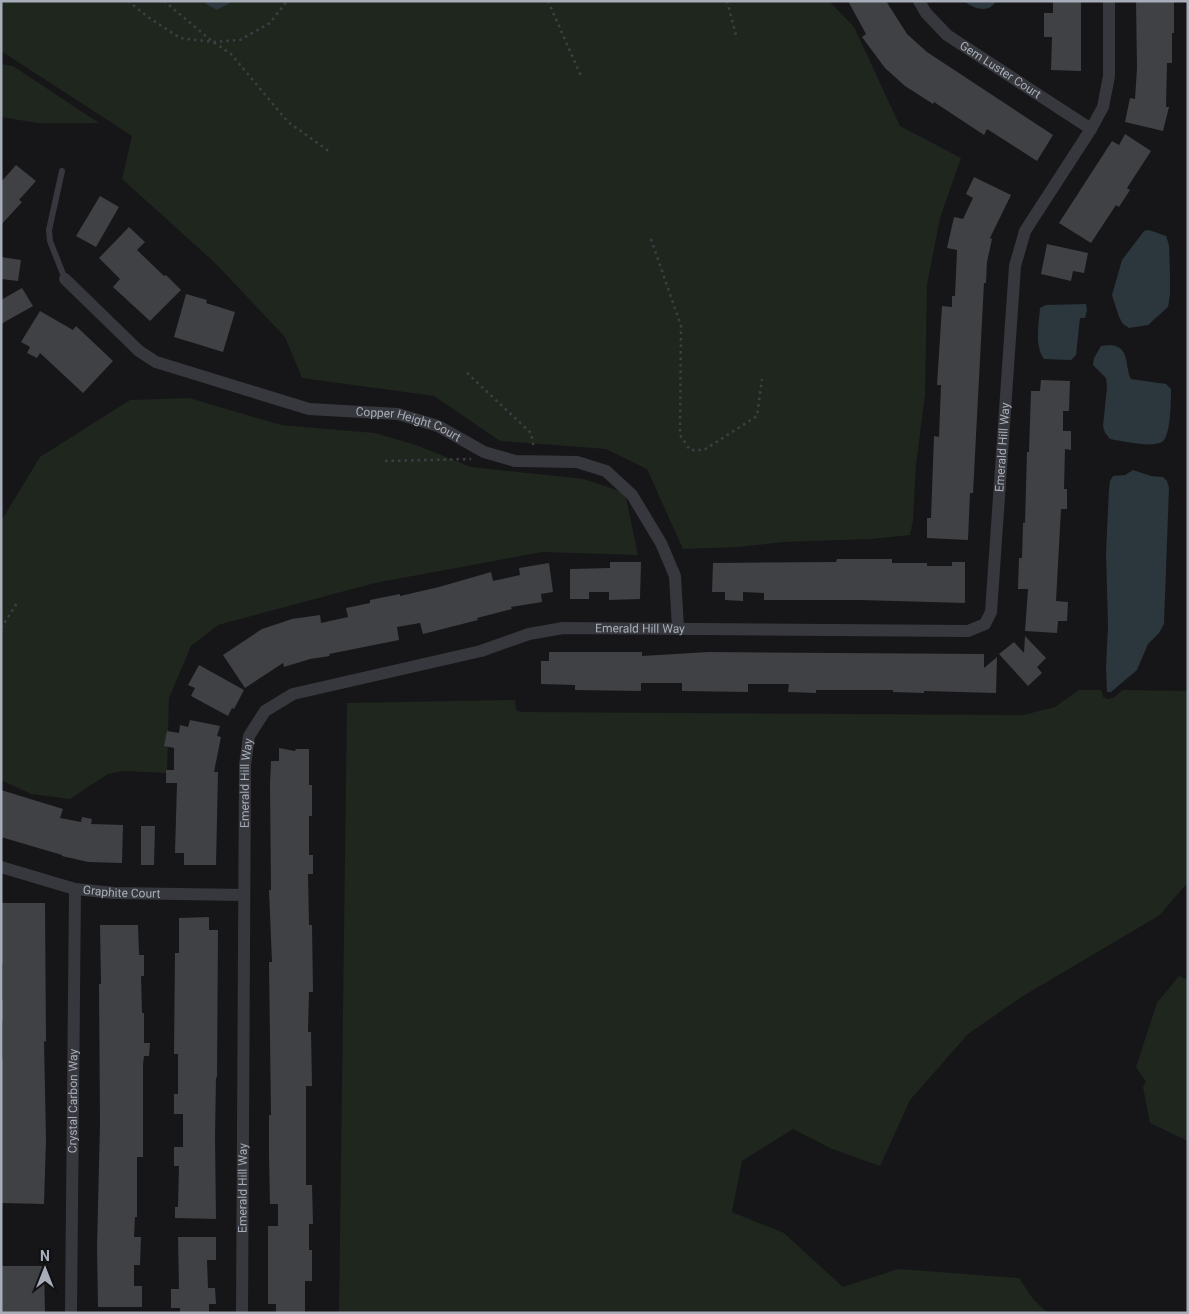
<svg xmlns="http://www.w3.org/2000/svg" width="1189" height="1314" font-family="Roboto,sans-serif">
	<rect width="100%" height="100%" fill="#161618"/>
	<path fill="#1e261e" d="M 1,1 L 829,1 L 854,27 L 900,126 L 961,158 L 940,218 L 927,285 L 925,395 L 916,465 L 913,520 L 910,535 L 871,539 L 784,542 L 739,547 L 683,549 L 647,469 L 606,449 L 500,441 L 434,396 L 302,378 L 285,337 L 214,262 L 122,179 L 132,136 L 1,51 Z
		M 1,64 L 13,66 L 99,123 L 37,123 L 1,117 Z
		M 189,398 L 281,425 L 375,433 L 416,445 L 471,467 L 584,479 L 625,493 L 638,555 L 542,552 L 375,583 L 218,625 L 191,646 L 169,698 L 167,773 L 122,771 L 108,774 L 70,799 L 31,794 L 1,780 L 1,521 L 40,457 L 130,400 Z
		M 1079,690 L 1101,690 L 1103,697 L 1108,699 L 1113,698 L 1123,690 L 1188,691 L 1188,882 L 1160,915 L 1023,996 L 968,1034 L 910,1100 L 880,1166 L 832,1149 L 793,1129 L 742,1161 L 732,1212 L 784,1233 L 843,1287 L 898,1269 L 1019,1278 L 1033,1299 L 1048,1313 L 339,1313 L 347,703 L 515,700 L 516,710 L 521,712 L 1023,715 L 1055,707 Z
		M 1179,976 L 1188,980 L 1188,1141 L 1150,1123 L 1143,1087 L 1146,1082 L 1136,1067 L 1157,1003 Z"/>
	<path fill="#2b363d" d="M 205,1 L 234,1 L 217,10 L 206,4 Z
		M 964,1 L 996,1 C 989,14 974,9 964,1 Z
		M 1149,230 L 1166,236 L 1169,245 L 1170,273 L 1170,295 L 1168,307 L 1148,325 L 1129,328 L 1123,324 L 1119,317 L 1112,295 L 1122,260 L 1144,231 Z
		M 1086,304 L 1087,310 L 1085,318 L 1080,318 L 1076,355 L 1071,360 L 1044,359 C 1034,345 1039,324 1040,308 L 1046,305 Z
		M 1110,345 C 1131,347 1124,365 1131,379 L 1166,384 L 1171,389 C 1171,399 1171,437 1162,442 C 1152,448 1122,441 1110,439 L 1105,433 L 1103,426 L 1107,387 L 1106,378 L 1093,365 L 1094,358 L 1101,346 Z
		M 1133,470 L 1151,476 L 1163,477 L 1167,481 L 1169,488 L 1164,624 L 1159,633 L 1148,644 L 1137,670 L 1111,692 L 1107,692 L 1106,667 L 1108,626 L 1106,553 L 1109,489 L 1110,481 L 1113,476 L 1125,475 Z"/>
	<path fill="#404145" d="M 848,1 L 886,1 L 907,34 L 927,52 L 1053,135 L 1037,161 L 987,129 L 984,135 L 934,102 L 933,104 L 905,86 L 885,68 L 862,37 L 866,34 Z
		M 1053,1 L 1081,1 L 1081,71 L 1051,70 L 1052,37 L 1044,37 L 1044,13 L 1053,13 Z
		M 1136,1 L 1174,1 L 1174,33 L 1172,33 L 1172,63 L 1167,63 L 1166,107 L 1169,107 L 1163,131 L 1125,122 L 1130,98 L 1135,99 L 1137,68 Z
		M 1125,134 L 1151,151 L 1127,188 L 1130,190 L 1119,207 L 1116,205 L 1091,243 L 1059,223 L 1112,141 L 1119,145 Z
		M 16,165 L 36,181 L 19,200 L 22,202 L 1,225 L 1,182 Z
		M 974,177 L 1011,195 L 990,238 L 992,239 L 987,262 L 986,283 L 984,283 L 973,493 L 970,493 L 968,540 L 927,538 L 927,518 L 931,518 L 934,436 L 939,437 L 941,385 L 937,385 L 942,306 L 952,307 L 952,296 L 955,296 L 957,250 L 947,248 L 954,217 L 963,219 L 973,198 L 966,194 Z
		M 100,196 L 119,207 L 96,247 L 76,236 Z
		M 129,227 L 145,242 L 137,250 L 164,276 L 166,275 L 181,290 L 150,321 L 113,287 L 120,279 L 99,258 Z
		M 1047,244 L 1088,253 L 1084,273 L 1073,271 L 1071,281 L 1041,274 Z
		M 1,257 L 21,260 L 18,281 L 1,279 Z
		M 22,288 L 33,306 L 1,324 L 1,300 Z
		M 186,294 L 207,300 L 206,303 L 235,312 L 223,352 L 174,337 Z
		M 40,311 L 73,330 L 76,326 L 113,361 L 83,393 L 40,353 L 37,358 L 27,353 L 30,347 L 21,342 Z
		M 1041,380 L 1070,381 L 1069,411 L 1063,411 L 1063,431 L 1071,431 L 1071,450 L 1065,449 L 1064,489 L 1067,489 L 1067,509 L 1061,509 L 1056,601 L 1068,602 L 1067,621 L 1058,621 L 1057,633 L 1025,631 L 1028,589 L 1018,589 L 1019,558 L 1022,558 L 1023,523 L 1025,523 L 1027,452 L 1029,452 L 1031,391 L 1040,391 Z
		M 837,559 L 892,559 L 892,563 L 927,563 L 927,566 L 952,566 L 952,562 L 965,562 L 965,603 L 860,600 L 764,600 L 764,593 L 743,592 L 743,601 L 725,600 L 725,592 L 712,592 L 713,563 L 836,562 Z
		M 610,562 L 641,562 L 640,599 L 609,600 L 609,592 L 589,592 L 589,599 L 570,599 L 570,569 L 610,568 Z
		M 549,563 L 553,592 L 541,594 L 542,602 L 511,607 L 512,609 L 477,618 L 478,620 L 423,634 L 420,623 L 397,627 L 399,640 L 329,654 L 330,656 L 310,659 L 284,667 L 283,663 L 245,688 L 223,655 L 262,629 L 292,619 L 320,615 L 321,623 L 348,617 L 346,608 L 370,603 L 370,600 L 400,594 L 400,596 L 439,587 L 491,572 L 493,581 L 520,575 L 519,568 Z
		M 1025,636 L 1046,658 L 1037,667 L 1042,673 L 1028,686 L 999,654 L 1014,642 L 1024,653 Z
		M 549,652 L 642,652 L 642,656 L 709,652 L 984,654 L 984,668 L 997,657 L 996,693 L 924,691 L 924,693 L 893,692 L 893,690 L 816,690 L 816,693 L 788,692 L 789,684 L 748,684 L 748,692 L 682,691 L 682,683 L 641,683 L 641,691 L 575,690 L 575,685 L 541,684 L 541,661 L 549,661 Z
		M 199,665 L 244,690 L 234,709 L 232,708 L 228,716 L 191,696 L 195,688 L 188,685 Z
		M 190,720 L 220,726 L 217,736 L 221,737 L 214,772 L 218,772 L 216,865 L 184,865 L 184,853 L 175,853 L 177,783 L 166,783 L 166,770 L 174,770 L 174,748 L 164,746 L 167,731 L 179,733 L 180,725 L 188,727 Z
		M 279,748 L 295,751 L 296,749 L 309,749 L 309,785 L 312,785 L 312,816 L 309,816 L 309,855 L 313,855 L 313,874 L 308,874 L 309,925 L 312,925 L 313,992 L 309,992 L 308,1032 L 311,1032 L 312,1086 L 306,1086 L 306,1185 L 312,1185 L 313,1224 L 309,1224 L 309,1250 L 312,1250 L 312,1281 L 305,1281 L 305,1313 L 276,1313 L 276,1304 L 268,1304 L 268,1226 L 278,1226 L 278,1204 L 270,1204 L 269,1157 L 269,1115 L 271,1115 L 269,962 L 272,962 L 269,890 L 271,890 L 270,785 L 271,761 L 279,761 Z
		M 1,790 L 63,809 L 60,818 L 81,822 L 82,817 L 92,819 L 91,824 L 123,825 L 122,863 L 88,862 L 62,856 L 62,855 L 1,837 Z
		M 141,826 L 155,826 L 154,865 L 141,865 Z
		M 1,903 L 45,903 L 46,1042 L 44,1041 L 46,1140 L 44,1204 L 1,1203 L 1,1059 L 3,1059 L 3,1021 L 1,1021 L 1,1000 L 3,1000 L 3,964 L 1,964 Z
		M 209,917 L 209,930 L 218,930 L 217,1078 L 216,1077 L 215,1136 L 216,1219 L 175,1218 L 175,1207 L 178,1207 L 179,1166 L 174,1166 L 174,1147 L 183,1147 L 183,1114 L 174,1114 L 174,1094 L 178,1094 L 178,1054 L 174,1054 L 175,953 L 179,953 L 179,918 Z
		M 100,925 L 138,925 L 139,955 L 144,955 L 144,976 L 141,976 L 142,1013 L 144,1013 L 144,1043 L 150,1043 L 149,1056 L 144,1056 L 143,1065 L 143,1157 L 137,1157 L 137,1217 L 135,1217 L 134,1237 L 141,1237 L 140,1265 L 134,1265 L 134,1286 L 142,1286 L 142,1307 L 98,1307 L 97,1247 L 100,1124 L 99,984 L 101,984 Z
		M 178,1237 L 216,1237 L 216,1260 L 207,1260 L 208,1288 L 215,1288 L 216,1304 L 209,1304 L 209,1313 L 180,1313 L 180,1308 L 171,1308 L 171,1289 L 179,1289 Z
		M 1,1266 L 44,1266 L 45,1313 L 1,1313 Z"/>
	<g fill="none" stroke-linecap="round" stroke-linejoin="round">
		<path stroke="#3d3f44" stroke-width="2.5" stroke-dasharray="2.5 4" stroke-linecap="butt" d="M 128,1 L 148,17 L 180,38 L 213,42 L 240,40 L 270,23 L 287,1
			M 164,1 L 213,42 L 231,54 L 288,122 L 330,152
			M 548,1 L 581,76
			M 727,1 L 737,39
			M 651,239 L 681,326 L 680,435 L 690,450 L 704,450 L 757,416 L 762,379
			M 467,373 L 531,433 L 534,449
			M 385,461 L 471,459
			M 1,628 L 17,603"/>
		<path stroke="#37383d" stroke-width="6" d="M 62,171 L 49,230 L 50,241 L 65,279"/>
		<g stroke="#37383d" stroke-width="12">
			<path id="s1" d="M 919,1 L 926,13 L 947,35 L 1091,129"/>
			<path id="s2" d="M 65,279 L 139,351 L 156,362 L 309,409 L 398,414 L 438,426 L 484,452 L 515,461 L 577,462 L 606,471 L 632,495 L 661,543 L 675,576 L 678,628"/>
			<path id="s3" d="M 1,867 L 75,889 L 114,893 L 244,895"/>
			<path id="s4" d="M 71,1313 L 75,889"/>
			<path id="s5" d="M 242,1313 L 245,765 L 249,736 L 265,711 L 293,694 L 481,651 L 529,634 L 563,628 L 968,631 L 985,624 L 991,612 L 1015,266 L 1025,231 L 1091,129 L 1103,107 L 1109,76 L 1109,1"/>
		</g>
	</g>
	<g text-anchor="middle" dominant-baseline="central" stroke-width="4" stroke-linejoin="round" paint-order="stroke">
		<g font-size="12" fill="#a7aeb9" stroke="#111113">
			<text stroke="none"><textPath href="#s1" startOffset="108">Gem Luster Court</textPath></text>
			<text stroke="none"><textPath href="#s2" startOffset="385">Copper Height Court</textPath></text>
			<text stroke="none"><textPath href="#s5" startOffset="1520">Emerald Hill Way</textPath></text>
			<text stroke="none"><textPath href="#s5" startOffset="995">Emerald Hill Way</textPath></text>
			<text stroke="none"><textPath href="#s5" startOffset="530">Emerald Hill Way</textPath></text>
			<text stroke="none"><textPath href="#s3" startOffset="124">Graphite Court</textPath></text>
			<text stroke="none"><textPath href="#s4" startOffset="212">Crystal Carbon Way</textPath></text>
			<text stroke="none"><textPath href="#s5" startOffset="125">Emerald Hill Way</textPath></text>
		</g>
	</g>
	<rect width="1189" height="1314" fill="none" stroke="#a7aeb9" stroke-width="5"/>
	<g transform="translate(45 1269)" stroke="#111113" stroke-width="4" paint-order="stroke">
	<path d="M0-4L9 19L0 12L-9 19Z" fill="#a7aeb9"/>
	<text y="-8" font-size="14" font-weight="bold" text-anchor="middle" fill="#a7aeb9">N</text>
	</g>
</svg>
